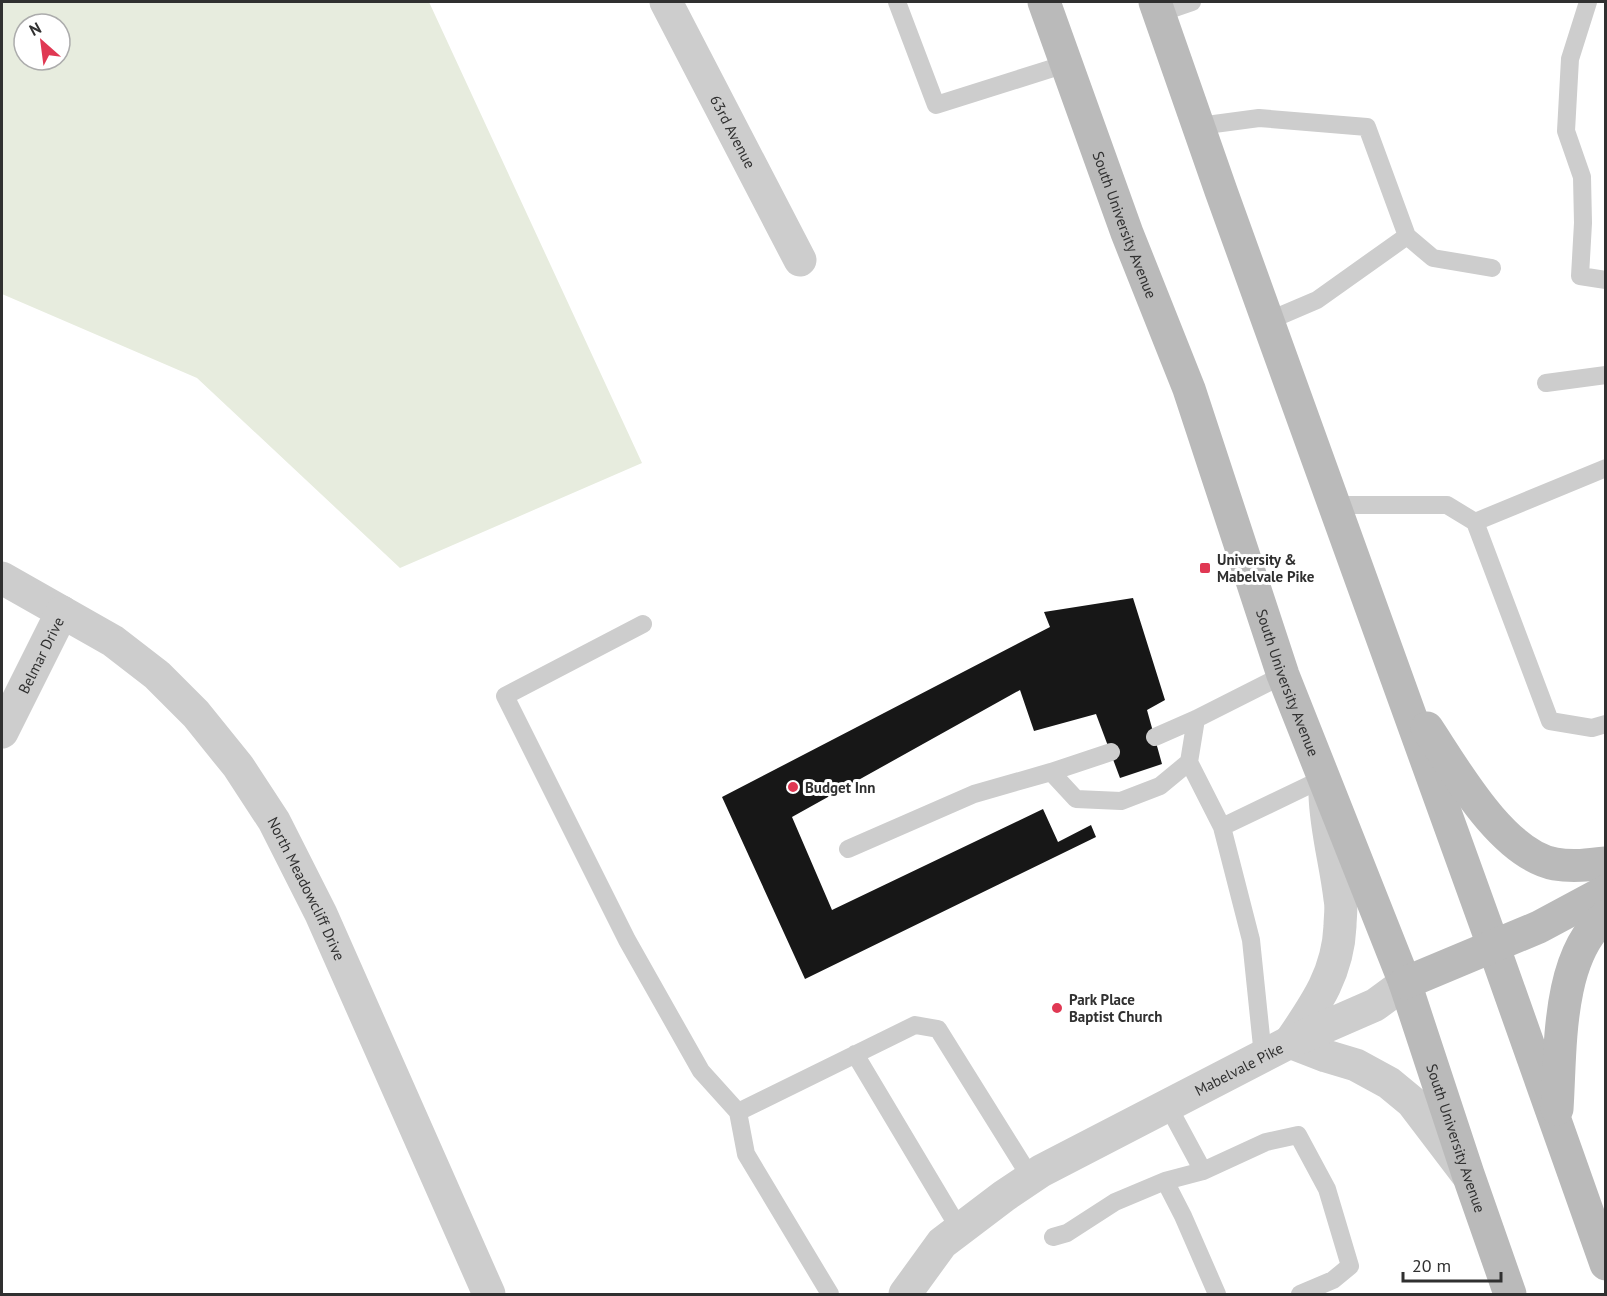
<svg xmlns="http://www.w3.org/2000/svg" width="1607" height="1296" font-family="'PT Sans',sans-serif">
	<rect width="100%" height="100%" fill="#fff"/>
	<path fill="#e7ecde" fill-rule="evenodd" d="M 2,2 L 429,2 L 642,463 L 400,568 L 197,378 L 2,294 ZM 24,24 L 60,24 L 60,60 L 24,60 Z"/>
	<path fill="#171717" d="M 1133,598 L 1165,700 L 1147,710 L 1162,764 L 1120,778 L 1096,714 L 1034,731 L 1020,690 L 792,817 L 832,910 L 1043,809 L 1058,842 L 1091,825 L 1096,837 L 805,979 L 722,797 L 1050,627 L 1044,612 Z"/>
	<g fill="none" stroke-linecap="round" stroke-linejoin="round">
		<path stroke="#cdcdcd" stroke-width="18" d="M 897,2 L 936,105 L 1066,64
			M 1588,2 L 1570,59 L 1566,131 L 1582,177 L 1583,223 L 1580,276 L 1606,280
			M 1160,13 L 1192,2
			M 1199,126 L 1259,118 L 1367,127 L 1407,236 L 1317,300 L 1268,321
			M 1407,236 L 1433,258 L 1492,268
			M 1546,383 L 1606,375
			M 1333,505 L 1447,505 L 1475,522 L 1550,721 L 1592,728 L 1606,724
			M 1475,522 L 1606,468
			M 643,624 L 505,696 L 627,940 L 701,1071 L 738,1112
			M 1155,737 L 1196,719 L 1283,675
			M 1189,762 L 1222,827 L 1251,940 L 1263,1056
			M 1051,772 L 1076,799 L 1121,801 L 1160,786 L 1189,762 L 1196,719
			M 1222,827 L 1324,778
			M 848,849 L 974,794 L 1051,772 L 1111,752
			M 855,1054 L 960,1230
			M 1168,1106 L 1203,1171 L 1266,1142 L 1298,1135 L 1327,1189 L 1350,1266 L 1333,1280 L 1300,1294
			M 1165,1181 L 1203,1171
			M 1053,1237 L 1067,1233 L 1115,1202 L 1165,1181 L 1183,1216 L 1217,1294
			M 830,1294 L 746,1154 L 738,1112 L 915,1025 L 938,1029 L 1031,1178"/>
		<g stroke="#cdcdcd" stroke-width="33">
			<path id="s1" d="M 666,2 L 800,260"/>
			<path id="s2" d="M 2,578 L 113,641 L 157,675 L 196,714 L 238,766 L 274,821 L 321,914 L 489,1294"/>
			<path id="s3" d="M 2,732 L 62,612"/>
		</g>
		<g stroke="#cdcdcd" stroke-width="33">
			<path d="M 1290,1042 C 1316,1004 1338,973 1340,926 C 1340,917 1342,908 1340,899 C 1336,864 1326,830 1325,795"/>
			<path d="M 1290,1042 L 1326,1056 L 1356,1065 L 1389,1083 L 1412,1102 L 1466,1173"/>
			<path id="s4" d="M 905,1294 L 942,1243 L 1004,1196 L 1041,1171 L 1290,1042 L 1375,1005 L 1405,983"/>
		</g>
		<g stroke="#bababa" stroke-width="33">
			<path id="s5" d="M 1044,2 L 1127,233 L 1189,389 L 1283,675 L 1405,983 L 1468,1174 L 1510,1294"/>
			<path d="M 1155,2 L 1221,191 L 1493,945 L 1606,1264"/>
			<path d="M 1427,728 C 1455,770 1502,854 1555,864 C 1572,867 1589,865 1606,863"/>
			<path d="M 1405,983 L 1539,927 L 1606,891"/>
			<path d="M 1557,1109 C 1561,1051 1556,956 1606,916"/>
		</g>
	</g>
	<g fill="#e03853" stroke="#fff" stroke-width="2">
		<rect x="1199" y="562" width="12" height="12" rx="3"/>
		<circle cx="793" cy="787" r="6"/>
		<circle cx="1057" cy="1008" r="6"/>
	</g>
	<g text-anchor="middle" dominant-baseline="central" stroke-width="6" stroke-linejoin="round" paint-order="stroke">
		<g font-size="15" fill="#303030" stroke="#fff">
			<text stroke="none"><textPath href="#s1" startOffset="146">63rd Avenue</textPath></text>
			<text stroke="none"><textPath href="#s5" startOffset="237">South University Avenue</textPath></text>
			<text stroke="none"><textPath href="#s3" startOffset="86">Belmar Drive</textPath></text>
			<text stroke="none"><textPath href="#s5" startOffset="723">South University Avenue</textPath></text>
			<text stroke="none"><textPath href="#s2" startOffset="446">North Meadowcliff Drive</textPath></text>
			<text stroke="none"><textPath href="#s4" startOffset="408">Mabelvale Pike</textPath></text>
			<text stroke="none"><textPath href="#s5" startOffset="1209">South University Avenue</textPath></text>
		</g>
		<g font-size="15" font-weight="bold" fill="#303030" stroke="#fff" text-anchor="start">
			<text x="1217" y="559">University &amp;<tspan x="1217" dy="17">Mabelvale Pike</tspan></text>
			<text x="805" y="787">Budget Inn</text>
			<text x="1069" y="999">Park Place<tspan x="1069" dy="17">Baptist Church</tspan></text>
		</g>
	</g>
	<rect width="1607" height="1296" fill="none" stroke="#303030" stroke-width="6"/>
	<g transform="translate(42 42) rotate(332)"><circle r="28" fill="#ffffff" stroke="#acacac" stroke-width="1.5"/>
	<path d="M0-4.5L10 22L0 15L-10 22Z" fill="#e03853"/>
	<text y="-9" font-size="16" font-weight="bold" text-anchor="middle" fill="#303030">N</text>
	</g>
	<path d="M1403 1272v9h98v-9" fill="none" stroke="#303030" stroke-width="3"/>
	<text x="1412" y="1272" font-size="18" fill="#303030" stroke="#ffffff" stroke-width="4.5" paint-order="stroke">20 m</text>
</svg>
